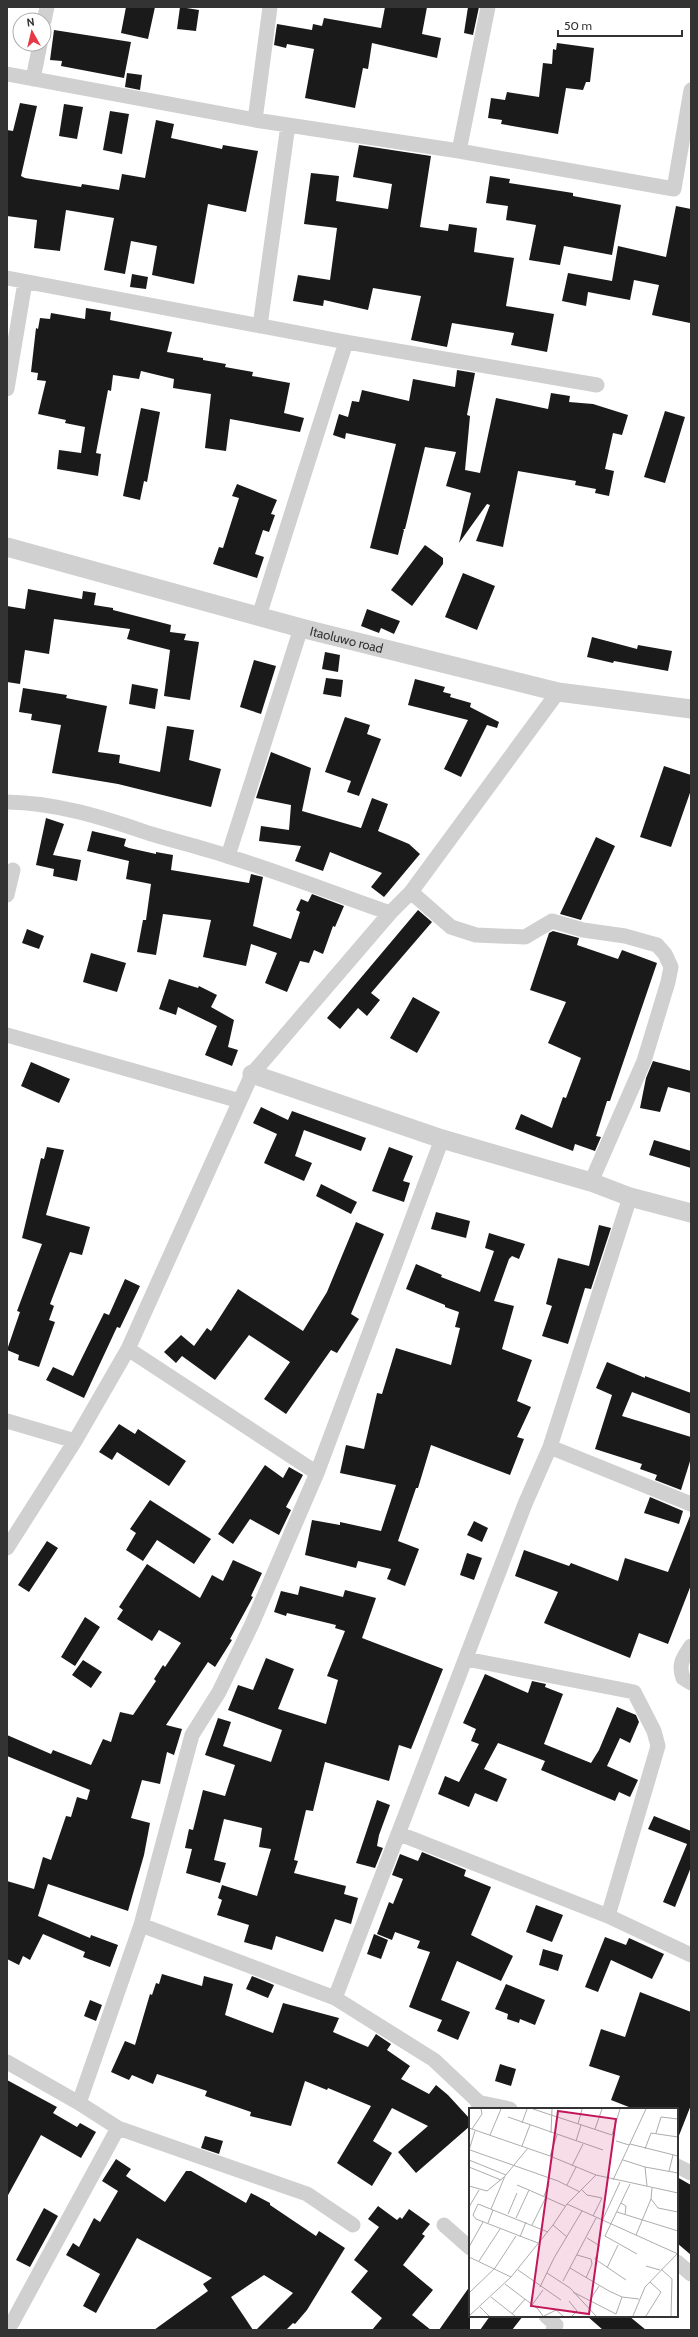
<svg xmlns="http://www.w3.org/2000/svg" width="698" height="2337" font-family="Cabin,sans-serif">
	<rect width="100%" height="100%" fill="#fff"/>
	<path fill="#1a1a1a" d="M 126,7 L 155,7 L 148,39 L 121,33 Z
		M 180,7 L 199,10 L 196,31 L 177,29 Z
		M 385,7 L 427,7 L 422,34 L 441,38 L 437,58 L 372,43 L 368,69 L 363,68 L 355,108 L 305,98 L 314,49 L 287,44 L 286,48 L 274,45 L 277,24 L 312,30 L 313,24 L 322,26 L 324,18 L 381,28 Z
		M 468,7 L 479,7 L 473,35 L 464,33 Z
		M 54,30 L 131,42 L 124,78 L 61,66 L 62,61 L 50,60 Z
		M 557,43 L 594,48 L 590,82 L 586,82 L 583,90 L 566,88 L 558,134 L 501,124 L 502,120 L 488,118 L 491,98 L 505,100 L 507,92 L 539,97 L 543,63 L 552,64 L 553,49 L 556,50 Z
		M 127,73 L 142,75 L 140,90 L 125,87 Z
		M 20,103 L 37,106 L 21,176 L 25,178 L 81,187 L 82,184 L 119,190 L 122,174 L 145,178 L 156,120 L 174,124 L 171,138 L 222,149 L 223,145 L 258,151 L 246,212 L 208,204 L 194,284 L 152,275 L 157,246 L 131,241 L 125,274 L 104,270 L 114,218 L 66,210 L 60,251 L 34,248 L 37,220 L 7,216 L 7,130 L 13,131 Z
		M 64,104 L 83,107 L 77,139 L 59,136 Z
		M 110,111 L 129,114 L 122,154 L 103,150 Z
		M 359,145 L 431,156 L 420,227 L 448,231 L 449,224 L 477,228 L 474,252 L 514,258 L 506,306 L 554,314 L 547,352 L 511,345 L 514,333 L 452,323 L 447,347 L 411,340 L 421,296 L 373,288 L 368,310 L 324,300 L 323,306 L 293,301 L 298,275 L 330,280 L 337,228 L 304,224 L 311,173 L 339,176 L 336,201 L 388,209 L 392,184 L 353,177 Z
		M 490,176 L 510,179 L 509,183 L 573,193 L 573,196 L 621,205 L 612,255 L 564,246 L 560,265 L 529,260 L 536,225 L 506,220 L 508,206 L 486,203 Z
		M 676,206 L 691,209 L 690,323 L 652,315 L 659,285 L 634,280 L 630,300 L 588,292 L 586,306 L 562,301 L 568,273 L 612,281 L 618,246 L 666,257 Z
		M 132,274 L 148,277 L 146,289 L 130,287 Z
		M 86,308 L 111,312 L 110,320 L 172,332 L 167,352 L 203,358 L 203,360 L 226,364 L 225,367 L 253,372 L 252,376 L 290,383 L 284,413 L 304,418 L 300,432 L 230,419 L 226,451 L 205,448 L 211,394 L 173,388 L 174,379 L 141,371 L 139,379 L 113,375 L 111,391 L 108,390 L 96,453 L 101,454 L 98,476 L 57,469 L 59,450 L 81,453 L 85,427 L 65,423 L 66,420 L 38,414 L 46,381 L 37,380 L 38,373 L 31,372 L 36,328 L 38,329 L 40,318 L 50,319 L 51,313 L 85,319 Z
		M 457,370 L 475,373 L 467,415 L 470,416 L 465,470 L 480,473 L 496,398 L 548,409 L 551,393 L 570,396 L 569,402 L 593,404 L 628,415 L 622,435 L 613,433 L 605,469 L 614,471 L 609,496 L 595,493 L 596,489 L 575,485 L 576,481 L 518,471 L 503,547 L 476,541 L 490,505 L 487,504 L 459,543 L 471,493 L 446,486 L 456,452 L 425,447 L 405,529 L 403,529 L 404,530 L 398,555 L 370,548 L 396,444 L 346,433 L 345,439 L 333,435 L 339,414 L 348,417 L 352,401 L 359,402 L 362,390 L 409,401 L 413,379 L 455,387 Z
		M 141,408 L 160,412 L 147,482 L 144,481 L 140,500 L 123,496 Z
		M 665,411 L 685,417 L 665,483 L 644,477 Z
		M 237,484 L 277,500 L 271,514 L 275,515 L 269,532 L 263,530 L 255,554 L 264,557 L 257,578 L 213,564 L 219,547 L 223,548 L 239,498 L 232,496 Z
		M 425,545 L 443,558 L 443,564 L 412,606 L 391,590 Z
		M 463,573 L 495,586 L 477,630 L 445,617 Z
		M 28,589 L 82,599 L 83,591 L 96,593 L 94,605 L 113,608 L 113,610 L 171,625 L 170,632 L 186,634 L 184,640 L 199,642 L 190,700 L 164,696 L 170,650 L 127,639 L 130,629 L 54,619 L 49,654 L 25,650 L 20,684 L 7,682 L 7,606 L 25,609 Z
		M 367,609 L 400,621 L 394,634 L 381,628 L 379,633 L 361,626 Z
		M 592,637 L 637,649 L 638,645 L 672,651 L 668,671 L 614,661 L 613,663 L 587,657 Z
		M 325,652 L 340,655 L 338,672 L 322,669 Z
		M 254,660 L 276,666 L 261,714 L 240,707 Z
		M 326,678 L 343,680 L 341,697 L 323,694 Z
		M 415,679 L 445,687 L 443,692 L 451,694 L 450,697 L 471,703 L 470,707 L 499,722 L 497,728 L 487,725 L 461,777 L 444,769 L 468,720 L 408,705 Z
		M 132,684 L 158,689 L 155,709 L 129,704 Z
		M 23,688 L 67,695 L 66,698 L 107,706 L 98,752 L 120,755 L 119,763 L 160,772 L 167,726 L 194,730 L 189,760 L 221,769 L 211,807 L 118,784 L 52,773 L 61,725 L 31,720 L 32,714 L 19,712 Z
		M 345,717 L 370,725 L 367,734 L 381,739 L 359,796 L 347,792 L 351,781 L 325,772 Z
		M 271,752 L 311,768 L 302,811 L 361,828 L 372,798 L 388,804 L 378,831 L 409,844 L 420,854 L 384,897 L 371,887 L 382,873 L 330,852 L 323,871 L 295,861 L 301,846 L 259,841 L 261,826 L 289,830 L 291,805 L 256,798 Z
		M 664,766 L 691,775 L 691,790 L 671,847 L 640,837 Z
		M 46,818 L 64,824 L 53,855 L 81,860 L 77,881 L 53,876 L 54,869 L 36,865 Z
		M 92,831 L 126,839 L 124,846 L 129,848 L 156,854 L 156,852 L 173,855 L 171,870 L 249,883 L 251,874 L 263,877 L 253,926 L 291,939 L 300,912 L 296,910 L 301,899 L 308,902 L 312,894 L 344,906 L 335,927 L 333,926 L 323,954 L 314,950 L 309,963 L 300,961 L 287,992 L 265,983 L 277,953 L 251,944 L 246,966 L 203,957 L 211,920 L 163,914 L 156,955 L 137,952 L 143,920 L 146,920 L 151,884 L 126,879 L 129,861 L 87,851 Z
		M 596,837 L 615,846 L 581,920 L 560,914 Z
		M 418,910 L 432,922 L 371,993 L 380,1000 L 367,1016 L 358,1008 L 340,1029 L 327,1018 Z
		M 27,929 L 44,936 L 39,949 L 22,943 Z
		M 553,931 L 579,938 L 577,945 L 618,959 L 622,950 L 657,963 L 610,1101 L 607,1101 L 596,1136 L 601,1137 L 595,1151 L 575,1144 L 573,1151 L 515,1129 L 521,1114 L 552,1128 L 563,1097 L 566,1098 L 581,1058 L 548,1043 L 566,1002 L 530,990 L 549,933 Z
		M 91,953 L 126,963 L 117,992 L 83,982 Z
		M 169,979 L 198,988 L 199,986 L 217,995 L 211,1007 L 234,1020 L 228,1047 L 238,1050 L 232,1066 L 205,1055 L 217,1026 L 178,1007 L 176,1015 L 159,1009 Z
		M 413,997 L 440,1012 L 417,1053 L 390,1038 Z
		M 653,1061 L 691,1071 L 691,1093 L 668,1087 L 660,1112 L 640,1108 L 646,1078 Z
		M 31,1062 L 70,1079 L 59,1103 L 21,1086 Z
		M 261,1107 L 288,1120 L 292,1111 L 366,1138 L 361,1151 L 304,1130 L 295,1156 L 312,1163 L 304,1181 L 264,1163 L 277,1134 L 253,1123 Z
		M 654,1140 L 691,1151 L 691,1168 L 649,1155 Z
		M 47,1147 L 64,1150 L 46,1215 L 90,1227 L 82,1255 L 70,1252 L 50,1304 L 54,1306 L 49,1320 L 55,1322 L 39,1367 L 18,1360 L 19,1355 L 7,1350 L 20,1312 L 17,1311 L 42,1244 L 22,1238 L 41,1158 L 44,1159 Z
		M 389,1147 L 413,1156 L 403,1181 L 410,1183 L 404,1202 L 372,1191 Z
		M 321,1184 L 357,1202 L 351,1214 L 316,1196 Z
		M 436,1212 L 470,1221 L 466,1238 L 431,1229 Z
		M 356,1222 L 384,1234 L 351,1314 L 359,1319 L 337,1353 L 331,1350 L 286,1414 L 264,1399 L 290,1362 L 249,1335 L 215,1380 L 182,1356 L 176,1363 L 164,1352 L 181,1335 L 194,1346 L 207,1328 L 211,1331 L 238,1289 L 303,1331 L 327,1292 Z
		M 599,1225 L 611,1228 L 591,1289 L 585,1288 L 568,1344 L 542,1336 L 552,1306 L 546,1304 L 558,1258 L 589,1266 Z
		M 489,1233 L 525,1244 L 519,1259 L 512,1256 L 509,1259 L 494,1301 L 514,1306 L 502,1349 L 532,1360 L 517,1401 L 531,1407 L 517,1437 L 524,1439 L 510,1475 L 431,1445 L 418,1488 L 416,1488 L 398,1541 L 419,1549 L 405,1586 L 387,1579 L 391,1569 L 358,1561 L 356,1568 L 305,1555 L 312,1520 L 340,1525 L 340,1522 L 381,1531 L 396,1485 L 340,1473 L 346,1445 L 364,1449 L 377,1393 L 382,1394 L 396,1348 L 451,1365 L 460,1328 L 455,1327 L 459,1312 L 445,1307 L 445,1305 L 406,1289 L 416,1264 L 442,1275 L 441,1277 L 480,1292 L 494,1251 L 485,1248 Z
		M 125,1279 L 140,1286 L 120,1328 L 117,1327 L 84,1398 L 46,1380 L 53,1367 L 73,1376 L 104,1313 L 109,1315 Z
		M 607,1362 L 645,1378 L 645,1376 L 691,1393 L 691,1414 L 632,1392 L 622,1416 L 691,1437 L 691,1458 L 681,1490 L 655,1480 L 657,1475 L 640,1469 L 642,1464 L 595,1449 L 612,1395 L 596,1388 Z
		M 119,1424 L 135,1434 L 138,1429 L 186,1461 L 169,1486 L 117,1452 L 112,1460 L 99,1452 Z
		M 265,1465 L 283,1478 L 289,1467 L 303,1475 L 286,1507 L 291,1510 L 279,1535 L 250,1519 L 233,1544 L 218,1534 Z
		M 650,1497 L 683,1511 L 679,1524 L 644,1513 Z
		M 150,1500 L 211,1539 L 194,1564 L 157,1540 L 143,1561 L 126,1550 L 136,1533 L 130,1529 Z
		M 690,1516 L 691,1585 L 668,1644 L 639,1633 L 630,1658 L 544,1623 L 558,1592 L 515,1576 L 524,1550 L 569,1566 L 571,1563 L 618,1581 L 625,1558 L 668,1572 Z
		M 474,1521 L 488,1528 L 482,1542 L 467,1535 Z
		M 47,1541 L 58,1548 L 29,1592 L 18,1585 Z
		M 467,1553 L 482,1558 L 474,1580 L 460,1575 Z
		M 233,1560 L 262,1573 L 251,1596 L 253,1597 L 230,1639 L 232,1640 L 215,1667 L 208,1662 L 166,1725 L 182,1729 L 174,1755 L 167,1752 L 160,1784 L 142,1780 L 131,1818 L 150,1823 L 144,1855 L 128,1911 L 48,1884 L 38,1916 L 90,1938 L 91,1935 L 118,1945 L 110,1967 L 83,1957 L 85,1952 L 43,1934 L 30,1960 L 23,1956 L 19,1965 L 7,1959 L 7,1881 L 34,1889 L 43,1857 L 51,1860 L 66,1816 L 71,1817 L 77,1797 L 87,1800 L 90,1790 L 7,1756 L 7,1735 L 51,1754 L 53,1750 L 91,1765 L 103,1739 L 111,1742 L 120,1712 L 133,1715 L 156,1681 L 154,1679 L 163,1665 L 165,1667 L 181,1643 L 159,1630 L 152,1641 L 117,1619 L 123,1610 L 119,1607 L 147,1564 L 200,1598 L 212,1575 L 223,1581 Z
		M 300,1586 L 343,1597 L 345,1590 L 376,1598 L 362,1638 L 443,1669 L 411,1749 L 399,1745 L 389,1781 L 325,1762 L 313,1811 L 306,1810 L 294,1860 L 298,1861 L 294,1873 L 346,1886 L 344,1894 L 358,1898 L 351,1924 L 335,1919 L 323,1952 L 276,1936 L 272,1950 L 244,1942 L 249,1925 L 217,1915 L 222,1900 L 218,1898 L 222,1885 L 257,1896 L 271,1849 L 259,1847 L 262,1828 L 224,1819 L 214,1860 L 226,1863 L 220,1883 L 186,1873 L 192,1849 L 185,1848 L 189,1829 L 193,1830 L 203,1790 L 225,1796 L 235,1765 L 205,1755 L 218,1718 L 231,1722 L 223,1746 L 271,1762 L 282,1730 L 228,1710 L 238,1685 L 253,1690 L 266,1658 L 294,1669 L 278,1709 L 326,1724 L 338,1680 L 327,1676 L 345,1631 L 335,1628 L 336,1625 L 287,1613 L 286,1616 L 274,1612 L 281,1591 L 298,1595 Z
		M 85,1617 L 100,1627 L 75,1666 L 61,1657 Z
		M 83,1660 L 102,1672 L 91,1688 L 72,1675 Z
		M 485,1674 L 528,1693 L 532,1681 L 546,1684 L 545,1687 L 563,1694 L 544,1744 L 591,1763 L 599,1750 L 617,1707 L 636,1715 L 639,1722 L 630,1743 L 620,1738 L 607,1766 L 638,1780 L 630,1797 L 619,1792 L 615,1801 L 541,1770 L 545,1761 L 498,1743 L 484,1769 L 507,1779 L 497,1802 L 475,1793 L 469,1807 L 438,1794 L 445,1776 L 459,1782 L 479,1744 L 471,1741 L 476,1729 L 463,1723 Z
		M 377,1800 L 390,1805 L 379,1835 L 377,1846 L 383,1848 L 375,1868 L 356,1863 Z
		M 654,1816 L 691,1831 L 691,1867 L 675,1907 L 663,1902 L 687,1844 L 648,1829 Z
		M 422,1852 L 466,1870 L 464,1876 L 491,1887 L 471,1935 L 513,1956 L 501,1981 L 457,1961 L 441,2000 L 470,2012 L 458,2040 L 437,2031 L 442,2020 L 409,2007 L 430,1952 L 417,1948 L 420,1941 L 395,1932 L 392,1940 L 377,1934 L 389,1902 L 393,1904 L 403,1879 L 392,1875 L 400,1854 L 418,1861 Z
		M 536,1905 L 563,1915 L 552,1942 L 526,1932 Z
		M 374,1934 L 388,1940 L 381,1959 L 367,1954 Z
		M 605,1937 L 626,1945 L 629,1938 L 664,1954 L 652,1979 L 611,1960 L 598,1992 L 585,1987 Z
		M 543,1949 L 563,1955 L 558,1971 L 539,1965 Z
		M 162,1974 L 202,1986 L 204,1976 L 233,1984 L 225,2015 L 273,2033 L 283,2003 L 339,2018 L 333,2032 L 368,2047 L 376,2034 L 391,2044 L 387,2050 L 410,2066 L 401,2079 L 429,2094 L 436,2085 L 448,2095 L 470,2119 L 470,2126 L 416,2173 L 398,2152 L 428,2126 L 392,2108 L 373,2141 L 392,2153 L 372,2186 L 337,2163 L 371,2106 L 328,2088 L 327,2090 L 305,2081 L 291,2126 L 250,2116 L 251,2112 L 205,2096 L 207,2091 L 157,2074 L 153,2084 L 132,2075 L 129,2080 L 111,2072 L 125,2041 L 135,2045 L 150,1994 L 152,1995 L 156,1983 L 159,1984 Z
		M 252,1976 L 274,1985 L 268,1998 L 246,1989 Z
		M 506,1984 L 545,2000 L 535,2025 L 520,2019 L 519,2023 L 507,2019 L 508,2014 L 495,2009 Z
		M 640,1992 L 691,2012 L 691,2105 L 678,2138 L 677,2109 L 634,2109 L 611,2100 L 620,2076 L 589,2066 L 601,2029 L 625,2037 Z
		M 90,2000 L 102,2005 L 96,2021 L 84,2016 Z
		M 500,2064 L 516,2069 L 511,2086 L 495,2081 Z
		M 7,2080 L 57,2107 L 53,2113 L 77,2127 L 80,2123 L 96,2132 L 81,2158 L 41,2135 L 7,2197 Z
		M 205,2136 L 223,2141 L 219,2154 L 201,2148 Z
		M 116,2159 L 131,2169 L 126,2176 L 165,2202 L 186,2171 L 191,2171 L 246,2203 L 251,2193 L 270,2203 L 270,2205 L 316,2236 L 319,2231 L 345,2248 L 307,2310 L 295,2324 L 293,2323 L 286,2330 L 256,2330 L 293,2293 L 264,2275 L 231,2297 L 253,2330 L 154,2330 L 208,2291 L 203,2284 L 212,2278 L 137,2238 L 96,2313 L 83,2306 L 100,2274 L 66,2255 L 73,2243 L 79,2247 L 94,2218 L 100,2222 L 118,2191 L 102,2181 Z
		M 677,2177 L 691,2185 L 691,2255 L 677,2243 Z
		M 378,2206 L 397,2220 L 400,2217 L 402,2219 L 409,2209 L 430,2224 L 422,2234 L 425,2236 L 403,2265 L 433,2290 L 412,2315 L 431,2330 L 372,2330 L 382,2318 L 351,2292 L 368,2271 L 354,2260 L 379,2227 L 368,2219 Z
		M 44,2208 L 58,2216 L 30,2267 L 16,2260 Z
		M 470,2286 L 470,2330 L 439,2330 Z
		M 490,2316 L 523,2316 L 512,2330 L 480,2330 Z
		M 587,2316 L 629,2316 L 646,2330 L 603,2330 Z"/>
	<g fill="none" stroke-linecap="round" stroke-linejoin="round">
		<path stroke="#d0d0d0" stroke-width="15" d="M 44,21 L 47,7
			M 7,74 L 255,120 L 459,151 L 674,189 L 691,90
			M 33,79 L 40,44
			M 255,120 L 270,7
			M 459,151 L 488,7
			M 7,278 L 346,342 L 597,385
			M 260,326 L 288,125
			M 7,389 L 25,282
			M 259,616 L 346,342
			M 7,802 C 57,803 102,817 148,833 C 174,841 201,847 227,856 C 282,873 335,894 390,913
			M 228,856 L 301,628
			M 411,892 L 451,927 L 476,935 L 525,937 L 552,921 L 583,930 L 625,936 L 657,945 L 665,954 L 671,967 L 668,982 L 644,1061 L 591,1182
			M 7,895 L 13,870
			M 7,1035 L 240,1101
			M 128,1349 L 317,1473
			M 7,1421 L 75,1441
			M 550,1447 L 691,1504
			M 7,1548 L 75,1441 L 128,1349 L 252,1074 L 390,913 L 411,892 L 558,692
			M 691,1646 C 683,1658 678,1664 683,1678 L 691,1683
			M 466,1659 L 634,1692 L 654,1731 L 658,1746 L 608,1916
			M 400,1834 L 608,1916 L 691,1955
			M 141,1925 L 335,1998 L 434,2060 L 486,2109
			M 335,1998 L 525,1504 L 550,1447 L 630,1197
			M 7,2062 L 79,2103 L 118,2128 L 307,2194 L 353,2225
			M 477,2102 L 510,2109
			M 79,2103 L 141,1925 L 192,1735 L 219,1692 L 252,1624 L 317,1473 L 442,1139
			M 677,2166 L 691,2173
			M 444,2225 L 470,2248
			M 677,2262 L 691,2274
			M 546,2316 L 556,2325 L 553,2330
			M 12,2323 L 118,2128"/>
		<g stroke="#d0d0d0" stroke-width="19">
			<path id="s1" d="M 7,547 L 301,628 L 558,692 L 691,709"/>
			<path d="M 252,1074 L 442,1139 L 591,1182 L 630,1197 L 691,1213"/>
		</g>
	</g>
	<g text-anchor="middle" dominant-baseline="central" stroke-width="4" stroke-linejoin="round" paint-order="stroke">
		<g font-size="13" fill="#333" stroke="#fff">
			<text stroke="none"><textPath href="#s1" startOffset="352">Itaoluwo road</textPath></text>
		</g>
	</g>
	<g transform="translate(469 2108)">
		<rect width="209" height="209" fill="#fff"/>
		<path fill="none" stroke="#adadad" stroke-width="1" d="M 64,1 L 143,27 L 151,1M 39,9 L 134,42M 53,15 L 58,1M 109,16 L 113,1M 0,20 L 81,48 L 127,67 L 209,85M 3,21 L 13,6 L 12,1M 126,21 L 133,1M 82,25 L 83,1M 187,25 L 192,9 L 209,11M 21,27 L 32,1M 107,33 L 112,17M 147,33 L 160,37M 161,36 L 209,48M 53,38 L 61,17M 176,41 L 182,25 L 209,29M 0,42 L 6,23M 1,42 L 89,73 L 111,84M 81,48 L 88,27M 0,52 L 37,67M 154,52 L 176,59M 103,58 L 114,36M 0,59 L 32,72M 200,63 L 204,47M 144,72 L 177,1M 161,76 L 136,128 L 168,146M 48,77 L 60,82M 98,77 L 107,59M 0,78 L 18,83 L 35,69M 178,78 L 176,59 L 209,65M 113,82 L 118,87 L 133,90 L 124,108M 75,88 L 80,76M 182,91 L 189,100 L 209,104M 152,95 L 157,98 L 156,107M 98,96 L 209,146M 0,99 L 10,82M 22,101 L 36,68 L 59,40M 148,104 L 209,123M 39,106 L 48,85M 47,110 L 60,82 L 96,98M 133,113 L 151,74M 19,115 L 24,102M 63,117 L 77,89M 84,117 L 98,129M 167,127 L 182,91 L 183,80M 51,129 L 57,114M 118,130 L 131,138M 69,135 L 7,111 L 4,107 L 9,96 L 79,124M 0,139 L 14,114M 108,147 L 122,151 L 123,156 L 117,170M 128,147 L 126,151 L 157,172M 0,149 L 42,169M 10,153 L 31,121M 177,158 L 191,162M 101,160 L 140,183 L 153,189 L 170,191M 138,160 L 149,137M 192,161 L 203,171 L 202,208M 49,162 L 92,192M 78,165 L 101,180 L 127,208M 94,173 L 127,110M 36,176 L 69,201 L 74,208M 71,179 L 85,150 L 113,103M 104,184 L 147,206 L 153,189M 0,185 L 26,160 L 47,128M 22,189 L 46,208M 121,192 L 130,178M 100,193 L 108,203 L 103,208M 63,197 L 74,182M 11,199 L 20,208M 43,206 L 56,191M 0,208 L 42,169 L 84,117 L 98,96 L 127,67M 75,208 L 87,202 L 94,208M 164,208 L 176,179 L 209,145M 177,208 L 192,184 L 181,174"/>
		<path fill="#c2185b" fill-opacity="0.15" stroke="#c2185b" stroke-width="2" d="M 89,3 L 147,11 L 120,206 L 62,198 Z"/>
		<rect width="209" height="209" fill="none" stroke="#333" stroke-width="2"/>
	</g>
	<rect width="698" height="2337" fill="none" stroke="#333333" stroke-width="16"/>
	<g transform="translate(32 32) rotate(352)"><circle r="19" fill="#ffffff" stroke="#adadad"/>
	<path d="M0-3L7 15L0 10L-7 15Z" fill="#e63946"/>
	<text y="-6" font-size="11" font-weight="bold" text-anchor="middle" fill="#333333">N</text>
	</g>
	<path d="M558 30v6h124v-6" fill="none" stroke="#333333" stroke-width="2"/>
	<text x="564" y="30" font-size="12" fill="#333333" stroke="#ffffff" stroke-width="3" paint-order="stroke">50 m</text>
</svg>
